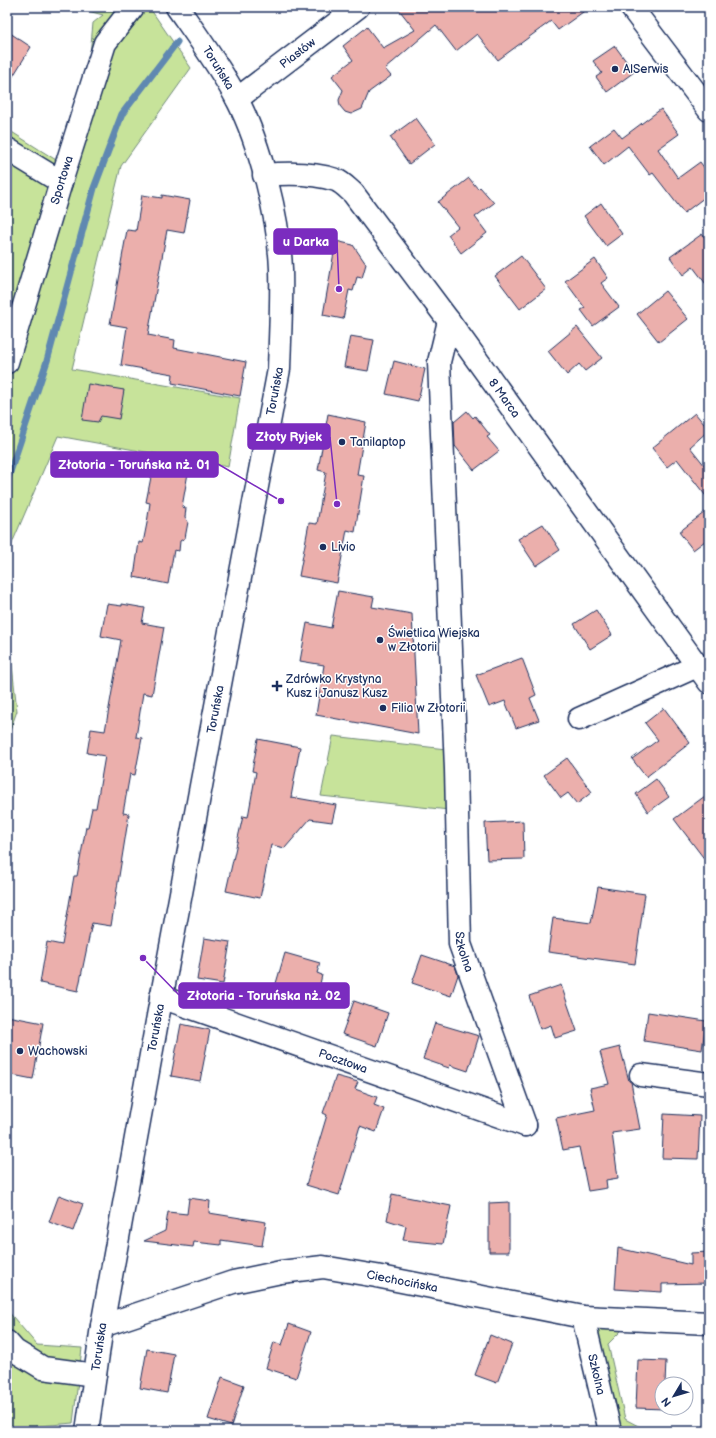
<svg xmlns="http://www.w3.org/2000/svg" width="716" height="1438" font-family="'Balsamiq Sans',sans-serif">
	<rect width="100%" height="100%" fill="#fff"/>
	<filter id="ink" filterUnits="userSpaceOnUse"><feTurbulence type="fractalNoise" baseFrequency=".025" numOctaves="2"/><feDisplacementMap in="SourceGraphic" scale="8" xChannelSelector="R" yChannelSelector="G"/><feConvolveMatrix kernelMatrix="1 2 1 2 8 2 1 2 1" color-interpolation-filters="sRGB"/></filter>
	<g filter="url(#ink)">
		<path fill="#c7e39a" stroke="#71897c" d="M 88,7 L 149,7 L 191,68 L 121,166 L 72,369 L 240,398 L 228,467 L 58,436 L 7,555 L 7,129 L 64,165 L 90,55 L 93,23 L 103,15 L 88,11 Z
			M 7,619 L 17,711 L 7,739 Z
			M 333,736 L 446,749 L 449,810 L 321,796 Z
			M 7,1310 L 37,1345 L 82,1348 L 73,1423 L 7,1429 Z
			M 597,1329 L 622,1330 L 608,1344 L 625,1419 L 642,1428 L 692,1431 L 620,1431 Z"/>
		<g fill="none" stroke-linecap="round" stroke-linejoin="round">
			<path stroke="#5e88b1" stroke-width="7" d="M 7,481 L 47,361 L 94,188 L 122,114 L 177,42"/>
		</g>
		<path fill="#ebafac" stroke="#1b2f5e" d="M 397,7 L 590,7 L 558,30 L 551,21 L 498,60 L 477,34 L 456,51 L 436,25 L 385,69 L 391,76 L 369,92 L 362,109 L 351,114 L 345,112 L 340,106 L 339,100 L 343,90 L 332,76 L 353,60 L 343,46 L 367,27 L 383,48 L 415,30 Z
			M 7,31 L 31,47 L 7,86 Z
			M 615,46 L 634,72 L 607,92 L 596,77 L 602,73 L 593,61 Z
			M 661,109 L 679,134 L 658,149 L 678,178 L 700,162 L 709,174 L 709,194 L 684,213 L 653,173 L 650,175 L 628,146 L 604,165 L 590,146 L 614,128 L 622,138 Z
			M 416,118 L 435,144 L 409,164 L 390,137 Z
			M 469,178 L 478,189 L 480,187 L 494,203 L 475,217 L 487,233 L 461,253 L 448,235 L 458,227 L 438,202 Z
			M 142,195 L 162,198 L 162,195 L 190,200 L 184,233 L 167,230 L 148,335 L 175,340 L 174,348 L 246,362 L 240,396 L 172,383 L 173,374 L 121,365 L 127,327 L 110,324 L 127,230 L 136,231 Z
			M 601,203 L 622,234 L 606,246 L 584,216 Z
			M 702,234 L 709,243 L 709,288 L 693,267 L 683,275 L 670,257 Z
			M 336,241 L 353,245 L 366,264 L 362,278 L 357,277 L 353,291 L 349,290 L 343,319 L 323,315 Z
			M 521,256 L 546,289 L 520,309 L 495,276 Z
			M 595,259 L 608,278 L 601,283 L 619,307 L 593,326 L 581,310 L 585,308 L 565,281 Z
			M 665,291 L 688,319 L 659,342 L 637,314 Z
			M 577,327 L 602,358 L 585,371 L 579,364 L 567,375 L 548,351 Z
			M 350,336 L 374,340 L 368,371 L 344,367 Z
			M 394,361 L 425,369 L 418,401 L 386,394 Z
			M 88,384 L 124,390 L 119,419 L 101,416 L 98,422 L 82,420 Z
			M 467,411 L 473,418 L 475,416 L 490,435 L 487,437 L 499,451 L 474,470 L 455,446 L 454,422 Z
			M 695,413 L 709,430 L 690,447 L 709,471 L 709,500 L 677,459 L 667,467 L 652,448 Z
			M 328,414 L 366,422 L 357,475 L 364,476 L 355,532 L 347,530 L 337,583 L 299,576 L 309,523 L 317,524 L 326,472 L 318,470 Z
			M 153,467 L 188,473 L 182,507 L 186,508 L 185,517 L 188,522 L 185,538 L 180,541 L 179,551 L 174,550 L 168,584 L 134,577 L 139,542 L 143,543 L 147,523 L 150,503 L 146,502 Z
			M 709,509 L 709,538 L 693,550 L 679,532 Z
			M 543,524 L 560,550 L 536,566 L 518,539 Z
			M 338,591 L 374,597 L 372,607 L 412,614 L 418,734 L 316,715 L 324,665 L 300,661 L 307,623 L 331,628 Z
			M 107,604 L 122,606 L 122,604 L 145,608 L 142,623 L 164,627 L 152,695 L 143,693 L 136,737 L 142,738 L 135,775 L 130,774 L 123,813 L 129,814 L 111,926 L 92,923 L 78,991 L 40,983 L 47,942 L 62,945 L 74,876 L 77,876 L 86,827 L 88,827 L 92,808 L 96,808 L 105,756 L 87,753 L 91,729 L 105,731 L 121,640 L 101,636 Z
			M 596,610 L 612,635 L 590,649 L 574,624 Z
			M 522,658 L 536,695 L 530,698 L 539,720 L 516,728 L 505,701 L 489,707 L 476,675 Z
			M 664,708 L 690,743 L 646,777 L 632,759 L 658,740 L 645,723 Z
			M 258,739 L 300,747 L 291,797 L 336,805 L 332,822 L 310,819 L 285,848 L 271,845 L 260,898 L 226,891 L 243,816 L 248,817 L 256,772 L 252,771 Z
			M 567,758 L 592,792 L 577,804 L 568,793 L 561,798 L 544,775 Z
			M 656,779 L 669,797 L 648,812 L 636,794 Z
			M 709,793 L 709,865 L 674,819 Z
			M 523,821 L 524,859 L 487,860 L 485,823 Z
			M 598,887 L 645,894 L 635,964 L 548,952 L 553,918 L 591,923 Z
			M 204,938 L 230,942 L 223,984 L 197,980 Z
			M 285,953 L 320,963 L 317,973 L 322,975 L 316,1002 L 302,998 L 290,1006 L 288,995 L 274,990 Z
			M 422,955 L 455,966 L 458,975 L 451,996 L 412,983 Z
			M 561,985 L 577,1031 L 555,1038 L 551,1025 L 540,1029 L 529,996 Z
			M 354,1001 L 388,1013 L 377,1046 L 342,1034 Z
			M 648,1012 L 706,1021 L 702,1050 L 644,1041 Z
			M 7,1016 L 43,1023 L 33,1079 L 7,1074 Z
			M 435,1023 L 479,1036 L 468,1071 L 450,1065 L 449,1068 L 423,1059 Z
			M 181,1024 L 210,1030 L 200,1081 L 171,1076 Z
			M 620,1047 L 629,1081 L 631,1082 L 640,1129 L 612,1133 L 618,1178 L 606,1180 L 607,1188 L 588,1191 L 579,1147 L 563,1150 L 556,1118 L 595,1110 L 590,1088 L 609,1084 L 600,1052 Z
			M 336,1076 L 358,1082 L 355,1089 L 377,1097 L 374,1105 L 384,1109 L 376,1132 L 360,1126 L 339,1195 L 306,1185 L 327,1115 L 323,1113 Z
			M 664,1114 L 700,1116 L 698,1159 L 662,1158 Z
			M 392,1194 L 451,1206 L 443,1244 L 403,1240 L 406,1226 L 387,1220 Z
			M 59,1195 L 83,1204 L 73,1231 L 49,1222 Z
			M 189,1198 L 210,1201 L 209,1213 L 266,1222 L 262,1246 L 221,1240 L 221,1245 L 194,1242 L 193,1247 L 144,1241 L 165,1231 L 168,1212 L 187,1214 Z
			M 509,1202 L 509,1252 L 489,1252 L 489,1203 Z
			M 618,1248 L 691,1265 L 691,1253 L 709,1252 L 709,1283 L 662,1284 L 662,1292 L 615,1289 Z
			M 289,1324 L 311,1332 L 296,1378 L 266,1368 L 274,1342 L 282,1345 Z
			M 490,1335 L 512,1344 L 497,1383 L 475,1375 Z
			M 147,1349 L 174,1354 L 167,1393 L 140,1388 Z
			M 638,1360 L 666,1361 L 665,1384 L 662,1384 L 662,1408 L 664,1409 L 636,1408 Z
			M 222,1377 L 244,1385 L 231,1426 L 208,1419 Z"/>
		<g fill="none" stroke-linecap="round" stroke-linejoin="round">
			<g stroke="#1b2f5e" stroke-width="25">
				<g id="minor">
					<path d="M 631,7 L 709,110"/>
					<path id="s1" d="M 237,99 L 358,7"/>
					<path d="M 7,149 L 61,182"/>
					<path id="s2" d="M 449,321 L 439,362 L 456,769 L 460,944 L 525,1125"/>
					<path id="s3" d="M 7,362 L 61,182 L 105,43 L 133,7"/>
					<path d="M 579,719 L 697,666"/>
					<path id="s4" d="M 161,997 L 525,1125"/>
					<path d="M 641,1075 L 709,1084"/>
					<path id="s5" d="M 583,1317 L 610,1431"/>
					<path id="s6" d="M 102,1326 L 233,1282 L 281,1272 L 323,1267 L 376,1276 L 583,1317 L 709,1323"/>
					<path d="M 7,1342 L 15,1351 L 43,1368 L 95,1375"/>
				</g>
			</g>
			<g stroke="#1b2f5e" stroke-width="25">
				<g id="tertiary">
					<path id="s7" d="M 264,175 C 286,173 315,173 336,180 C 343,183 348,189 353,193 L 449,321 L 709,682"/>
				</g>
			</g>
			<g stroke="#1b2f5e" stroke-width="25">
				<g id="secondary">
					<path id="s8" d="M 87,1431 L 102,1326 L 158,1016 L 279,369 C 280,336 282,302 281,269 C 279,218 260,144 237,99 C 220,67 198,37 177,7"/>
				</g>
			</g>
			<use href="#minor" stroke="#fff" stroke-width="22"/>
			<use href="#tertiary" stroke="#fff" stroke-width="22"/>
			<use href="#secondary" stroke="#fff" stroke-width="22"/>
		</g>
	</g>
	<g fill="#1b2f5e" stroke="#fff" stroke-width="1.5">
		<circle cx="615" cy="69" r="4"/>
		<circle cx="342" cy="442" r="4"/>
		<circle cx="323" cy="547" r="4"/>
		<circle cx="380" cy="640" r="4"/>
		<path d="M275 680h4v4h4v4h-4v4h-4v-4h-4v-4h4z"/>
		<circle cx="383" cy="708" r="4"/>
		<circle cx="20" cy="1051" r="4"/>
	</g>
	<g text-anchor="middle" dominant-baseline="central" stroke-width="3" stroke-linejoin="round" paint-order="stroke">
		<g font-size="12" fill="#1b2f5e" stroke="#fff">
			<text stroke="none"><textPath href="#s1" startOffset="76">Piastów</textPath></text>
			<text transform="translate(218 68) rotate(58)">Toruńska</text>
			<text stroke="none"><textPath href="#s3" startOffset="190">Sportowa</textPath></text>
			<text stroke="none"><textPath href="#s8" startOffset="1057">Toruńska</textPath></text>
			<text stroke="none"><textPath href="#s7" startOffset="349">8 Marca</textPath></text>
			<text stroke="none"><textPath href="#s8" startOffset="733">Toruńska</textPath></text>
			<text stroke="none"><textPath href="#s2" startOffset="633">Szkolna</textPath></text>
			<text stroke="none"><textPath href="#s8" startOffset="409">Toruńska</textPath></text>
			<text stroke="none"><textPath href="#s4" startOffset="193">Pocztowa</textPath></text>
			<text stroke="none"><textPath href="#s6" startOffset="310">Ciechocińska</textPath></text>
			<text stroke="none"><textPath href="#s8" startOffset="85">Toruńska</textPath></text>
			<text stroke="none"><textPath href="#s5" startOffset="59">Szkolna</textPath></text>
		</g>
		<g font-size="12" fill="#1b2f5e" stroke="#fff" text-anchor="start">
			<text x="623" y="69">AlSerwis</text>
			<text x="350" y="442">Tanilaptop</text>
			<text x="331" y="547">Livio</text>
			<text x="388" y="633">Świetlica Wiejska<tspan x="388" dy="14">w Złotorii</tspan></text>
			<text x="286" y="679">Zdrówko Krystyna<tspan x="286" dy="14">Kusz i Janusz Kusz</tspan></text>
			<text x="391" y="708">Filia w Złotorii</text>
			<text x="28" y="1051">Wachowski</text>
		</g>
	</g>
	<path fill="none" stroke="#7b2cbf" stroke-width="1.5" d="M339 289L337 241M337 504L330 437M281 501L218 464M143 958L179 995"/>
	<g fill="#7b2cbf" stroke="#fff" stroke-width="1.5">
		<circle cx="339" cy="289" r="4"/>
		<circle cx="337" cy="504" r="4"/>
		<circle cx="281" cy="501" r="4"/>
		<circle cx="143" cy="958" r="4"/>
	</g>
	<g fill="#7b2cbf" stroke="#7b2cbf" stroke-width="1.5">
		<rect x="274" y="229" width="63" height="25" rx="4"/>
		<rect x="248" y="424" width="82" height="25" rx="4"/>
		<rect x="51" y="452" width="167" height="25" rx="4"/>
		<rect x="179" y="983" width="170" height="25" rx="4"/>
	</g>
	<g font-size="13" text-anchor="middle" font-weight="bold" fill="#fff">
		<text x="306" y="246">u Darka</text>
		<text x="289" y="441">Złoty Ryjek</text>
		<text x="134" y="469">Złotoria - Toruńska nż. 01</text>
		<text x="264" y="1000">Złotoria - Toruńska nż. 02</text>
	</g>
	<rect width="716" height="1438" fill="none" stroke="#fff" stroke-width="24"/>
	<rect x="12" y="12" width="692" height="1414" fill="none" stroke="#1b2f5e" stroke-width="1.5" filter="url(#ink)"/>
	<g transform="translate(674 1396) rotate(232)"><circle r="19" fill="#ffffff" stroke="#a4acbf"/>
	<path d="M0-3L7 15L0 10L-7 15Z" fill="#1b2f5e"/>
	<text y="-6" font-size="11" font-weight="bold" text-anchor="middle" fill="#1b2f5e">N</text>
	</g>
</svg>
